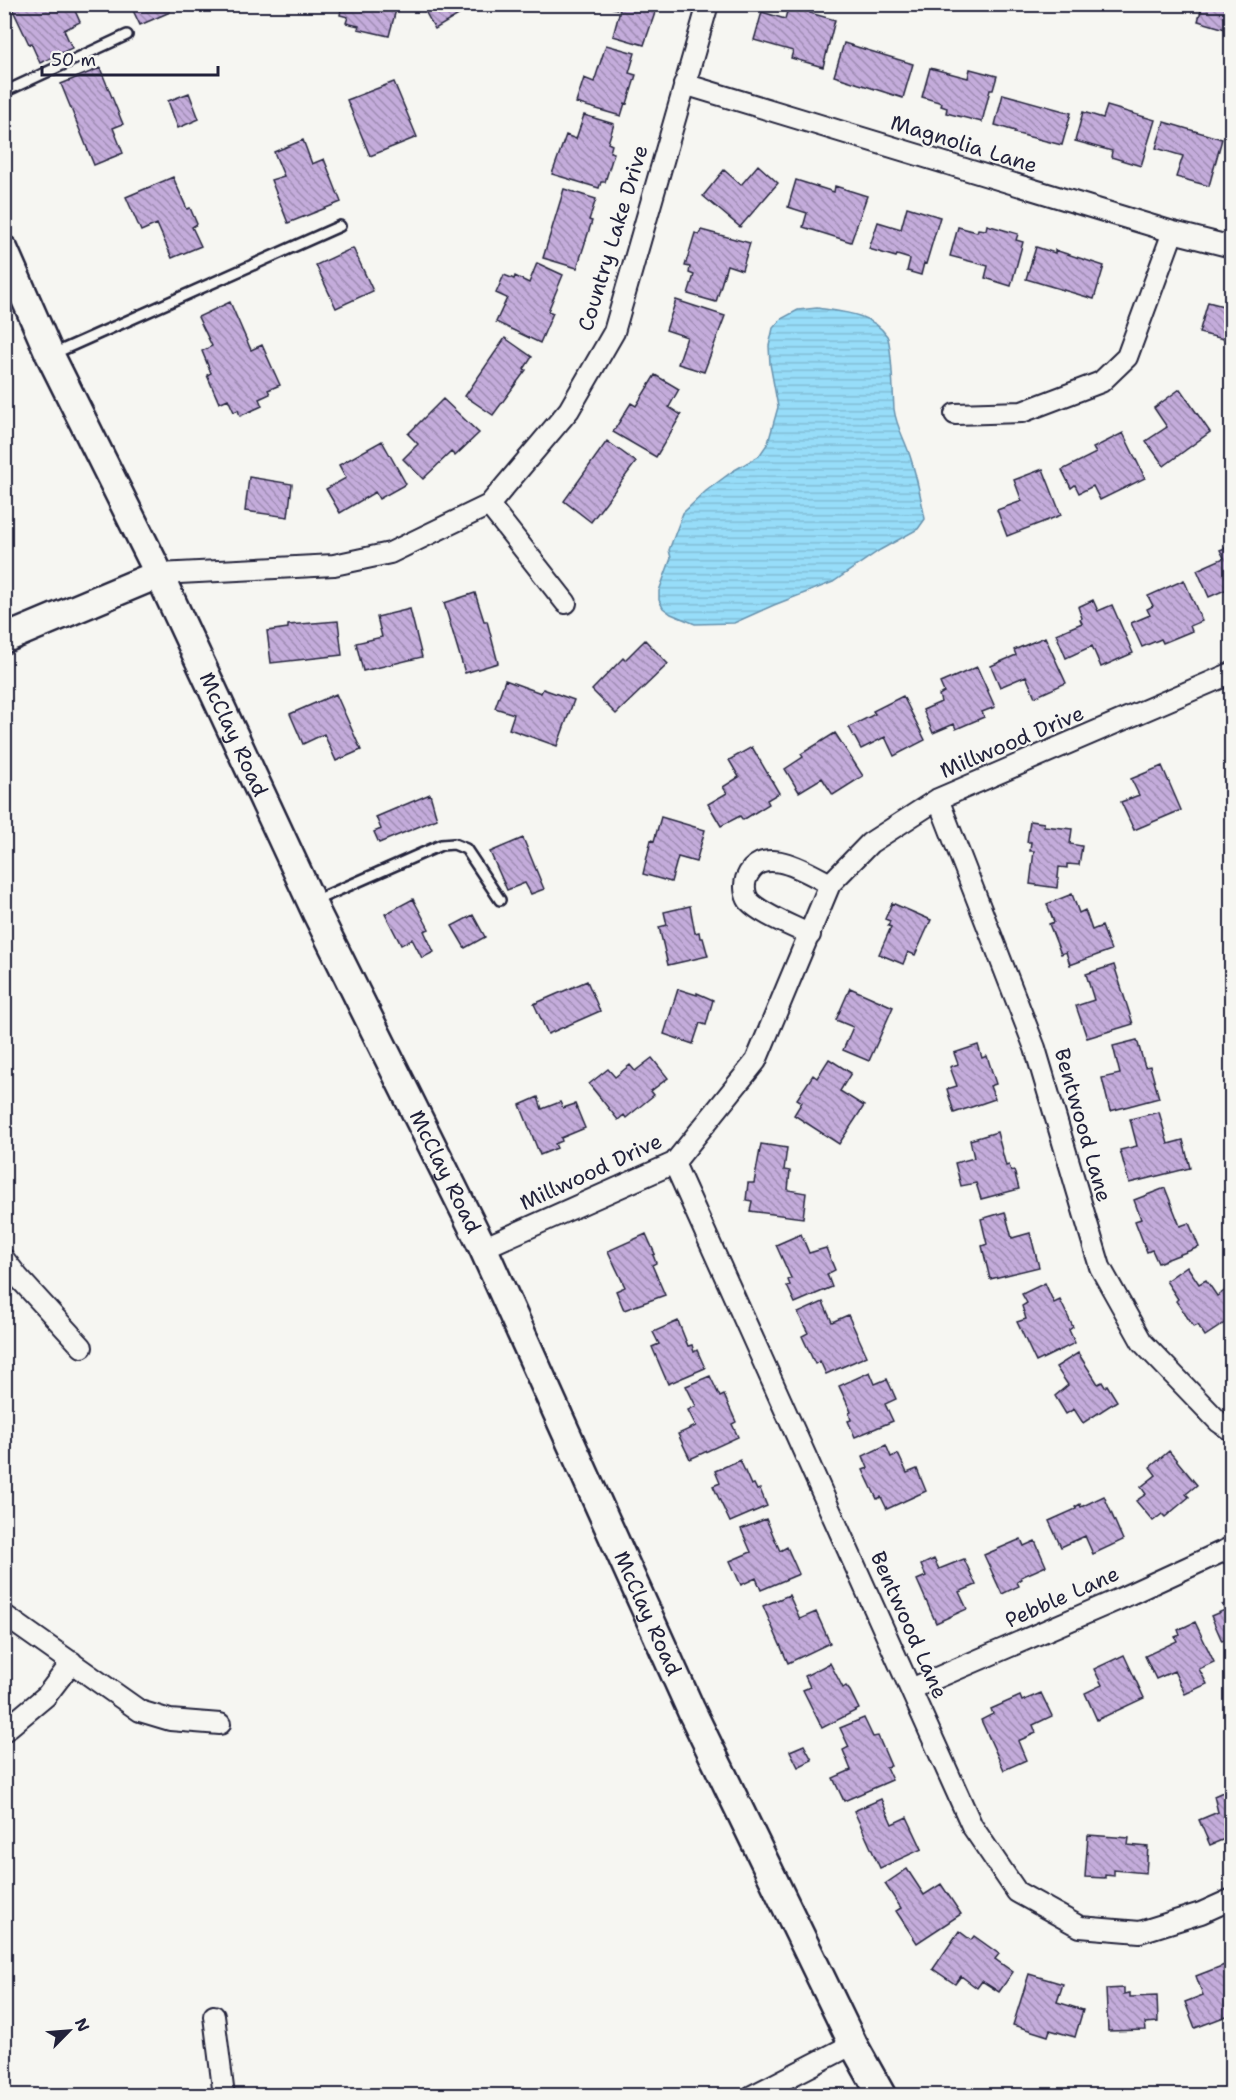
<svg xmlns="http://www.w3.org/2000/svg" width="1236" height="2100" font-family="'Shantell Sans',sans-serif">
	<defs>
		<pattern id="water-rules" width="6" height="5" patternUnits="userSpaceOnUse" patternTransform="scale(1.5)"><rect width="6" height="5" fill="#97ddf9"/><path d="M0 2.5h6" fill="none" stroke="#82bdd6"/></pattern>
		<pattern id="building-back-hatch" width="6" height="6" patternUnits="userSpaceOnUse" patternTransform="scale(1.5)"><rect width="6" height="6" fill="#c4acdb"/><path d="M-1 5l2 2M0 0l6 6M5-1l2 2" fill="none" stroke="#9f8cb3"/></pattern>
	</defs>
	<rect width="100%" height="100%" fill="#f6f6f2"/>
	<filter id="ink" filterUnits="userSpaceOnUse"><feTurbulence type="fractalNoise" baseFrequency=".0167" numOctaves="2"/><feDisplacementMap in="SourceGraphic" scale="12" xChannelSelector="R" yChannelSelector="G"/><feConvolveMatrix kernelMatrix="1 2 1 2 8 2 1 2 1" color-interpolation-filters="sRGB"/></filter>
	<g filter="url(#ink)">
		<path fill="url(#water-rules)" stroke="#6892ad" stroke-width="1.5" d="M 817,308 C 841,312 872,313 887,336 C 892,344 893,395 894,409 C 896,426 905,440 910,456 C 917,477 921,498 925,519 L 918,529 L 880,550 L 833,582 L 774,605 L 734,623 L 695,624 L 671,614 L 663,608 L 659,600 L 659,591 L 671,558 L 669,550 L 683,513 L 706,491 L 733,471 L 759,456 L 768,443 L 778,407 L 770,364 L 769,346 L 773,328 L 781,319 L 798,310 Z"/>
		<path fill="url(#building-back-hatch)" stroke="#22223b" stroke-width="1.5" d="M 10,4 L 72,4 L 80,22 L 64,30 L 72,48 L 40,63 L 31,43 L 29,44 Z
			M 130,4 L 167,4 L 170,12 L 140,25 Z
			M 342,4 L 397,6 L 389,36 L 358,29 L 359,26 L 346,23 L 348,17 L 340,15 Z
			M 421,4 L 477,4 L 435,29 Z
			M 611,4 L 658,4 L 644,45 L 613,36 L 620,10 L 610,7 Z
			M 789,4 L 812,4 L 810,13 L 835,20 L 823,67 L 791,58 L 793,51 L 754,40 L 762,12 L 785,19 Z
			M 1203,4 L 1232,4 L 1232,31 L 1198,21 Z
			M 844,43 L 913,64 L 903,98 L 834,76 Z
			M 606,45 L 635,53 L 629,73 L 636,75 L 627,104 L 625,103 L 621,116 L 576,103 L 584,78 L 594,82 Z
			M 100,68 L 123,124 L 113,128 L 123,153 L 94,165 L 61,84 Z
			M 930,68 L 968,78 L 970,69 L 997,76 L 993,90 L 990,90 L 982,122 L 946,113 L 947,108 L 941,106 L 942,103 L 922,97 Z
			M 394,82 L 417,137 L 370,156 L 347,100 Z
			M 189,93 L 199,119 L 178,128 L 168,101 Z
			M 1003,94 L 1071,113 L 1062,145 L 1014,133 L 1015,131 L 995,125 Z
			M 1107,106 L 1155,120 L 1141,166 L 1111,157 L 1112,151 L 1075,141 L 1083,112 L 1103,118 Z
			M 584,115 L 614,124 L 608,143 L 612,145 L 610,152 L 614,153 L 605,182 L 601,182 L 599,188 L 552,174 L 566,135 L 576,139 Z
			M 1164,122 L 1222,139 L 1209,186 L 1176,177 L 1183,156 L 1156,148 Z
			M 303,140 L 312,164 L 324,159 L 341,202 L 288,223 L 271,180 L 284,176 L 274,152 Z
			M 758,165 L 778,183 L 740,227 L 703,196 L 724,170 L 741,185 Z
			M 173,177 L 187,209 L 190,208 L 197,224 L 192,227 L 201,246 L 172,258 L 157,224 L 141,231 L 126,197 Z
			M 796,180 L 834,192 L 835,186 L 867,196 L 851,242 L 803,227 L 807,213 L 788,207 Z
			M 564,189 L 596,199 L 589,220 L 592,221 L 577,268 L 543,258 Z
			M 907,207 L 940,217 L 926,264 L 924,263 L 921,275 L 907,271 L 910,259 L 897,255 L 896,257 L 869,249 L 878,222 L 901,229 Z
			M 987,225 L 1018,234 L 1016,240 L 1023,242 L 1011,286 L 985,278 L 988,266 L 950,256 L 958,227 L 977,232 L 978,229 L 986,230 Z
			M 701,230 L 750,243 L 742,270 L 727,265 L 716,302 L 688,294 L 694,275 L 689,273 L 690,267 L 685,266 L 695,233 L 699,235 Z
			M 1036,247 L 1055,253 L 1055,250 L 1104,266 L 1094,299 L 1026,279 Z
			M 353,248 L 373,291 L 336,308 L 316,265 Z
			M 537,263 L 563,275 L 548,311 L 553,313 L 540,343 L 496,322 L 507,298 L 496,293 L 504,275 L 514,279 L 515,276 L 529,283 Z
			M 676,300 L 725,316 L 704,372 L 678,364 L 687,337 L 666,330 Z
			M 230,302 L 251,350 L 262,345 L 280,385 L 268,390 L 270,394 L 259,399 L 262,406 L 240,416 L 238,410 L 234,412 L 228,399 L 219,403 L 207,375 L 211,373 L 202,351 L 212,346 L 198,317 Z
			M 1208,302 L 1231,308 L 1232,305 L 1232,341 L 1199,333 Z
			M 505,338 L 532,357 L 524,369 L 526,370 L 493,415 L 465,396 Z
			M 655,375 L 679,389 L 669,407 L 681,415 L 656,457 L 613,432 L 631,403 L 636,406 Z
			M 1180,389 L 1210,432 L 1164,466 L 1146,441 L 1167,427 L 1154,408 Z
			M 443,399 L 479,433 L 455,456 L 451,452 L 423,479 L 403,459 L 418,444 L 408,434 Z
			M 1123,433 L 1145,478 L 1100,500 L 1093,486 L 1079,493 L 1075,485 L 1071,488 L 1062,470 L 1096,453 L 1093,448 Z
			M 382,441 L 406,484 L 379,499 L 375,492 L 340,513 L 326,489 L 346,478 L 339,465 Z
			M 607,441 L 636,462 L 591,522 L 564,501 Z
			M 1043,469 L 1061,515 L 1007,536 L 997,510 L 1022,501 L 1014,480 Z
			M 249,477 L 292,484 L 288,517 L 245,511 Z
			M 1232,545 L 1232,587 L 1209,597 L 1197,570 L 1224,558 L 1220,550 Z
			M 1184,580 L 1202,621 L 1190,626 L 1192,631 L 1163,643 L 1161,639 L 1142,647 L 1131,623 L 1150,615 L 1147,609 L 1153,606 L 1148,596 Z
			M 475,593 L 484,621 L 487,621 L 498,663 L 465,673 L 444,603 Z
			M 1093,600 L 1098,611 L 1112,605 L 1133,653 L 1101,667 L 1092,646 L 1066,658 L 1056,634 L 1082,623 L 1080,619 L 1082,618 L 1078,607 Z
			M 410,609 L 422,657 L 363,671 L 356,643 L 382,637 L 377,617 Z
			M 338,621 L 342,655 L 271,663 L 267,631 L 288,628 L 288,625 Z
			M 1045,637 L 1066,683 L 1035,697 L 1026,676 L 1000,687 L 991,666 L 1016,655 L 1014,650 Z
			M 645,640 L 668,664 L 616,714 L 592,690 L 623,658 L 625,660 Z
			M 977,667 L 995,707 L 982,712 L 984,717 L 956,729 L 954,724 L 933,733 L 923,710 L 941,702 L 939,695 L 944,692 L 940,683 Z
			M 505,680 L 541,693 L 543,689 L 574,700 L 557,746 L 509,729 L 514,714 L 495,708 Z
			M 336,694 L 361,750 L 336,761 L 324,734 L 303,744 L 290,714 Z
			M 903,696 L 925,740 L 894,756 L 885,737 L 861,749 L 849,727 L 875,714 L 873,711 Z
			M 835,733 L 863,776 L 833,795 L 822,778 L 799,792 L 785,769 L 803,757 L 801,754 Z
			M 752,747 L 779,793 L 767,800 L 769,804 L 743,820 L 740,816 L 721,826 L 708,804 L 727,793 L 723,787 L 739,777 L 729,760 Z
			M 1162,766 L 1181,810 L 1134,830 L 1121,802 L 1139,795 L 1131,779 Z
			M 430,794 L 437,819 L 379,843 L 374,832 L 381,829 L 376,817 Z
			M 661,817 L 705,830 L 696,862 L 678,857 L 671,882 L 643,874 L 651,840 L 654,841 Z
			M 1030,821 L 1044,823 L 1044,826 L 1072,829 L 1070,844 L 1082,846 L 1079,865 L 1067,864 L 1067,868 L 1059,867 L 1057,888 L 1030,884 L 1034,851 L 1030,851 L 1031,842 L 1027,842 Z
			M 523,838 L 544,889 L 531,894 L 525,883 L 507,890 L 490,852 Z
			M 1072,894 L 1079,913 L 1085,910 L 1092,930 L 1102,926 L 1111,950 L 1070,965 L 1066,952 L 1061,954 L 1049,924 L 1054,922 L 1047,904 Z
			M 413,899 L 429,929 L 424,931 L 434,952 L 422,958 L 412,939 L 401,945 L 385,914 Z
			M 892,903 L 931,920 L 915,955 L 908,952 L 903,964 L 879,954 L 891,927 L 888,926 L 890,921 L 885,919 Z
			M 690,906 L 695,933 L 699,932 L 700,938 L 703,938 L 708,956 L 668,965 L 659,927 L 667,925 L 664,912 Z
			M 473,915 L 485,937 L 465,948 L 452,926 Z
			M 1114,965 L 1133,1024 L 1087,1038 L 1076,1006 L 1094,1000 L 1086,974 Z
			M 587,981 L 600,1011 L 548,1034 L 534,1004 Z
			M 850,988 L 893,1007 L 869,1061 L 843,1050 L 853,1027 L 836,1020 Z
			M 678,989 L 697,995 L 697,993 L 713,1000 L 706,1025 L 700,1023 L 693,1044 L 664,1034 Z
			M 1137,1040 L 1145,1067 L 1150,1066 L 1159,1098 L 1110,1111 L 1102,1078 L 1120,1074 L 1113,1046 Z
			M 978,1045 L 982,1058 L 987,1056 L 996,1084 L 990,1086 L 995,1099 L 954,1113 L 947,1089 L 957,1086 L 950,1067 L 958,1064 L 954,1053 Z
			M 652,1058 L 668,1078 L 651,1091 L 654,1095 L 626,1118 L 624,1115 L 618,1120 L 589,1084 L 608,1069 L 615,1077 L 630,1065 L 635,1071 Z
			M 829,1059 L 851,1073 L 840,1091 L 864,1106 L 839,1144 L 794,1115 L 802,1102 L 797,1099 L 813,1075 L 817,1078 Z
			M 538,1097 L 542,1109 L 560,1102 L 563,1108 L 575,1104 L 585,1128 L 561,1138 L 562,1141 L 555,1144 L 557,1148 L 540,1155 L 520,1105 Z
			M 1159,1112 L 1168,1144 L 1183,1140 L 1190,1168 L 1129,1183 L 1120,1150 L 1137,1146 L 1130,1119 Z
			M 997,1132 L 1006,1166 L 1009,1165 L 1011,1171 L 1014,1170 L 1019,1189 L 981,1199 L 976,1183 L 961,1186 L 955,1163 L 974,1158 L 970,1140 Z
			M 761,1144 L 787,1148 L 784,1170 L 790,1171 L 788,1190 L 806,1193 L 803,1218 L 750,1211 L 752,1201 L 746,1200 L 748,1183 L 754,1183 Z
			M 1165,1188 L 1180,1226 L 1189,1223 L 1199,1247 L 1158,1263 L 1152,1250 L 1147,1252 L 1135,1221 L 1141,1219 L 1134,1200 Z
			M 1005,1212 L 1012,1238 L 1030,1233 L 1039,1267 L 990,1279 L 982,1246 L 987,1244 L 981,1219 Z
			M 646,1234 L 655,1254 L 653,1255 L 656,1263 L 652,1265 L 665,1295 L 624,1310 L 616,1291 L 625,1287 L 608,1251 Z
			M 801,1234 L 809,1253 L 826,1248 L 835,1270 L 827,1274 L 832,1287 L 795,1303 L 787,1286 L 790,1285 L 788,1280 L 791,1278 L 776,1245 Z
			M 1187,1266 L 1199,1284 L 1206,1280 L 1217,1296 L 1232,1286 L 1232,1318 L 1205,1336 L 1198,1325 L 1194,1327 L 1176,1301 L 1178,1299 L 1166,1281 Z
			M 1045,1283 L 1054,1303 L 1060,1300 L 1073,1327 L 1069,1330 L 1075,1343 L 1036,1362 L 1017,1322 L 1026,1319 L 1022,1306 L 1027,1303 L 1022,1294 Z
			M 823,1302 L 832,1322 L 848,1315 L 867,1356 L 826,1374 L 820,1361 L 815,1364 L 802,1336 L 808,1333 L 798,1313 Z
			M 678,1321 L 688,1346 L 692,1345 L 694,1352 L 697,1350 L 705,1368 L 668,1384 L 652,1347 L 659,1344 L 653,1332 Z
			M 1078,1353 L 1098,1384 L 1102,1382 L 1105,1387 L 1107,1385 L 1117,1401 L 1083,1423 L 1074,1409 L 1066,1414 L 1055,1396 L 1068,1385 L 1056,1367 Z
			M 870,1372 L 875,1384 L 887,1379 L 896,1399 L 885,1404 L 893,1421 L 855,1437 L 848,1421 L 851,1420 L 849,1413 L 851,1412 L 839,1386 Z
			M 710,1376 L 720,1397 L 724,1395 L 736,1422 L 732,1424 L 738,1437 L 690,1459 L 678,1434 L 696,1426 L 688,1410 L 696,1406 L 686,1386 Z
			M 886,1445 L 891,1457 L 898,1454 L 907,1473 L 917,1469 L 926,1491 L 887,1509 L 881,1497 L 877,1499 L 863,1470 L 868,1468 L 863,1456 Z
			M 1169,1451 L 1197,1485 L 1186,1494 L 1189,1497 L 1165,1517 L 1162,1514 L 1153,1521 L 1136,1501 L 1146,1494 L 1141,1487 L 1156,1475 L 1150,1467 Z
			M 740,1460 L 751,1485 L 754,1484 L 757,1490 L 760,1489 L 767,1506 L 730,1522 L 713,1486 L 720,1483 L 715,1471 Z
			M 1104,1496 L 1123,1540 L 1093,1554 L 1085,1536 L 1061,1547 L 1049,1521 L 1076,1509 L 1075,1507 L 1080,1504 L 1081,1507 Z
			M 766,1519 L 780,1551 L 787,1547 L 799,1574 L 761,1590 L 756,1578 L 741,1585 L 730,1561 L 751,1552 L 741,1529 Z
			M 1021,1539 L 1024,1546 L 1035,1541 L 1046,1566 L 1021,1577 L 1022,1579 L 1017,1582 L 1019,1586 L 1002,1594 L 984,1555 Z
			M 934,1559 L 939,1569 L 964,1559 L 976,1585 L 959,1592 L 967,1609 L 936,1623 L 917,1580 L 926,1576 L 921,1565 Z
			M 789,1595 L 800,1619 L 816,1612 L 830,1643 L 788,1663 L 763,1606 Z
			M 1232,1601 L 1232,1637 L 1222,1641 L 1211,1616 L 1225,1610 L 1222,1605 Z
			M 1195,1622 L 1214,1662 L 1199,1669 L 1207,1684 L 1185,1694 L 1174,1671 L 1156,1679 L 1145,1656 L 1177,1641 L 1175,1637 L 1180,1635 L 1178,1630 Z
			M 1124,1655 L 1144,1698 L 1097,1720 L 1085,1693 L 1102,1685 L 1094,1669 Z
			M 830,1663 L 843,1688 L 846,1686 L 850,1691 L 859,1709 L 822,1728 L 803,1690 L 810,1687 L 805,1676 Z
			M 1041,1693 L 1052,1716 L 1033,1725 L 1036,1733 L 1018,1741 L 1026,1760 L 1004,1770 L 981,1720 L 993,1714 L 991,1709 L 1020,1696 L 1022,1701 Z
			M 864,1718 L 873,1737 L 878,1736 L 891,1766 L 886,1767 L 892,1780 L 844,1801 L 833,1778 L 851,1770 L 843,1750 L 849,1747 L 840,1728 Z
			M 804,1745 L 812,1760 L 798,1767 L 790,1751 Z
			M 1232,1788 L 1232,1836 L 1210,1845 L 1199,1820 L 1218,1812 L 1214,1796 Z
			M 881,1799 L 892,1824 L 907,1817 L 922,1849 L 880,1868 L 854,1811 Z
			M 1088,1835 L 1129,1838 L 1128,1845 L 1148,1847 L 1146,1873 L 1114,1870 L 1114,1876 L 1105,1875 L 1105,1878 L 1085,1877 Z
			M 907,1869 L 924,1895 L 941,1884 L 961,1914 L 917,1943 L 896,1911 L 901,1908 L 885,1884 Z
			M 959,1931 L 971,1940 L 974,1936 L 999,1954 L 995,1959 L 1013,1972 L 999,1992 L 982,1981 L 977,1988 L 961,1976 L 955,1984 L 933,1969 Z
			M 1227,1964 L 1232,1977 L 1232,2014 L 1195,2028 L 1185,2002 L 1203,1995 L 1196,1976 Z
			M 1029,1974 L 1063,1984 L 1057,2002 L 1083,2010 L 1075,2037 L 1050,2030 L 1048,2036 L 1013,2025 Z
			M 1124,1988 L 1124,1994 L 1130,1993 L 1130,1997 L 1157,1996 L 1158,2022 L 1145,2023 L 1146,2030 L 1108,2031 L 1106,1989 Z"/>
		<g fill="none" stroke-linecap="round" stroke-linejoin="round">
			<g stroke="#22223b" stroke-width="14">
				<path id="service" d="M 4,92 L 127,35
					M 53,354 L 340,226
					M 314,901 L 441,845 L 454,844 L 466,849 L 500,900"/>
			</g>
			<g stroke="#22223b" stroke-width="24">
				<path id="minor" d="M 684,84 L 1173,232 L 1232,247
					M 955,414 L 1022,412 L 1101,382 L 1127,357 L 1173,232
					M 489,505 L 566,603
					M 159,574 L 334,565 L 390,553 L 489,505 L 569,410 L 614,332 L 708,4
					M 938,799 L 1035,1048 L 1100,1267 L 1142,1342 L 1219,1422 L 1232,1431
					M 810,935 C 793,926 762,915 749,901 C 745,895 744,886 746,879 C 761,841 808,873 830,884
					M 674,1163 L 972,1826 L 1017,1892 L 1080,1927 L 1140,1932 L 1201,1913 L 1232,1899
					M 483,1248 L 674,1163 L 756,1061 L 830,884 L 870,843 L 938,799 L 1232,673
					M 4,1259 L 18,1277 L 82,1347
					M 4,1615 L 140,1711 L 170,1720 L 220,1724
					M 911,1689 L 1117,1600 L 1232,1547
					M 4,1731 L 46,1696 L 72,1662
					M 214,2016 L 224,2096
					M 752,2096 L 853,2044"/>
			</g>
			<g stroke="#22223b" stroke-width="32">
				<g id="secondary">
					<path id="s1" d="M 4,250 L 50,355 L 159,574 L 317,914 L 483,1248 L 691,1710 L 853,2044 L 882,2096"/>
					<path d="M 4,639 L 159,574"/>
				</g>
			</g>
			<use href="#service" stroke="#f6f6f2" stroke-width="9"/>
			<use href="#minor" stroke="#f6f6f2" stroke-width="20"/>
			<use href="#secondary" stroke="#f6f6f2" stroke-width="27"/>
		</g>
	</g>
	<g text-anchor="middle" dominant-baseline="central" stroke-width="4.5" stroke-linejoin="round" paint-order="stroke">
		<g font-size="21" fill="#22223b" stroke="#f6f6f2">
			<text transform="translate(964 144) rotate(17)">Magnolia Lane</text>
			<text transform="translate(613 238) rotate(-73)">Country Lake Drive</text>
			<text stroke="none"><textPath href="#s1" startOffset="536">McClay Road</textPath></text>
			<text transform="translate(1012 742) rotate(-23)">Millwood Drive</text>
			<text transform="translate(1083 1125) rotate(74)">Bentwood Lane</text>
			<text stroke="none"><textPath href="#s1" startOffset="1022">McClay Road</textPath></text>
			<text transform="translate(591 1172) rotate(-25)">Millwood Drive</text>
			<text transform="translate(1062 1597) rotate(-24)">Pebble Lane</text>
			<text stroke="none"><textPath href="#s1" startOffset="1508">McClay Road</textPath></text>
			<text transform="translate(909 1625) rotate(66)">Bentwood Lane</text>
		</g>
	</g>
	<rect width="1236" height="2100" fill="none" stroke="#f6f6f2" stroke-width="24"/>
	<rect x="12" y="12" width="1212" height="2076" fill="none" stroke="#22223b" stroke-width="2" filter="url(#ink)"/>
	<g transform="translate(69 2031) rotate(65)" stroke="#f6f6f2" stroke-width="4.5" paint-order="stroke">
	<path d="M0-4.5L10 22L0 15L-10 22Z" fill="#22223b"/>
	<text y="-9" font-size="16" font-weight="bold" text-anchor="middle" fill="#22223b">N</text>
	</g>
	<path d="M42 66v9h176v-9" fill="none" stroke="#22223b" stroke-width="3"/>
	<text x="51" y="66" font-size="18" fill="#22223b" stroke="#f6f6f2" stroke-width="4.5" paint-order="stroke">50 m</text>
</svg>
